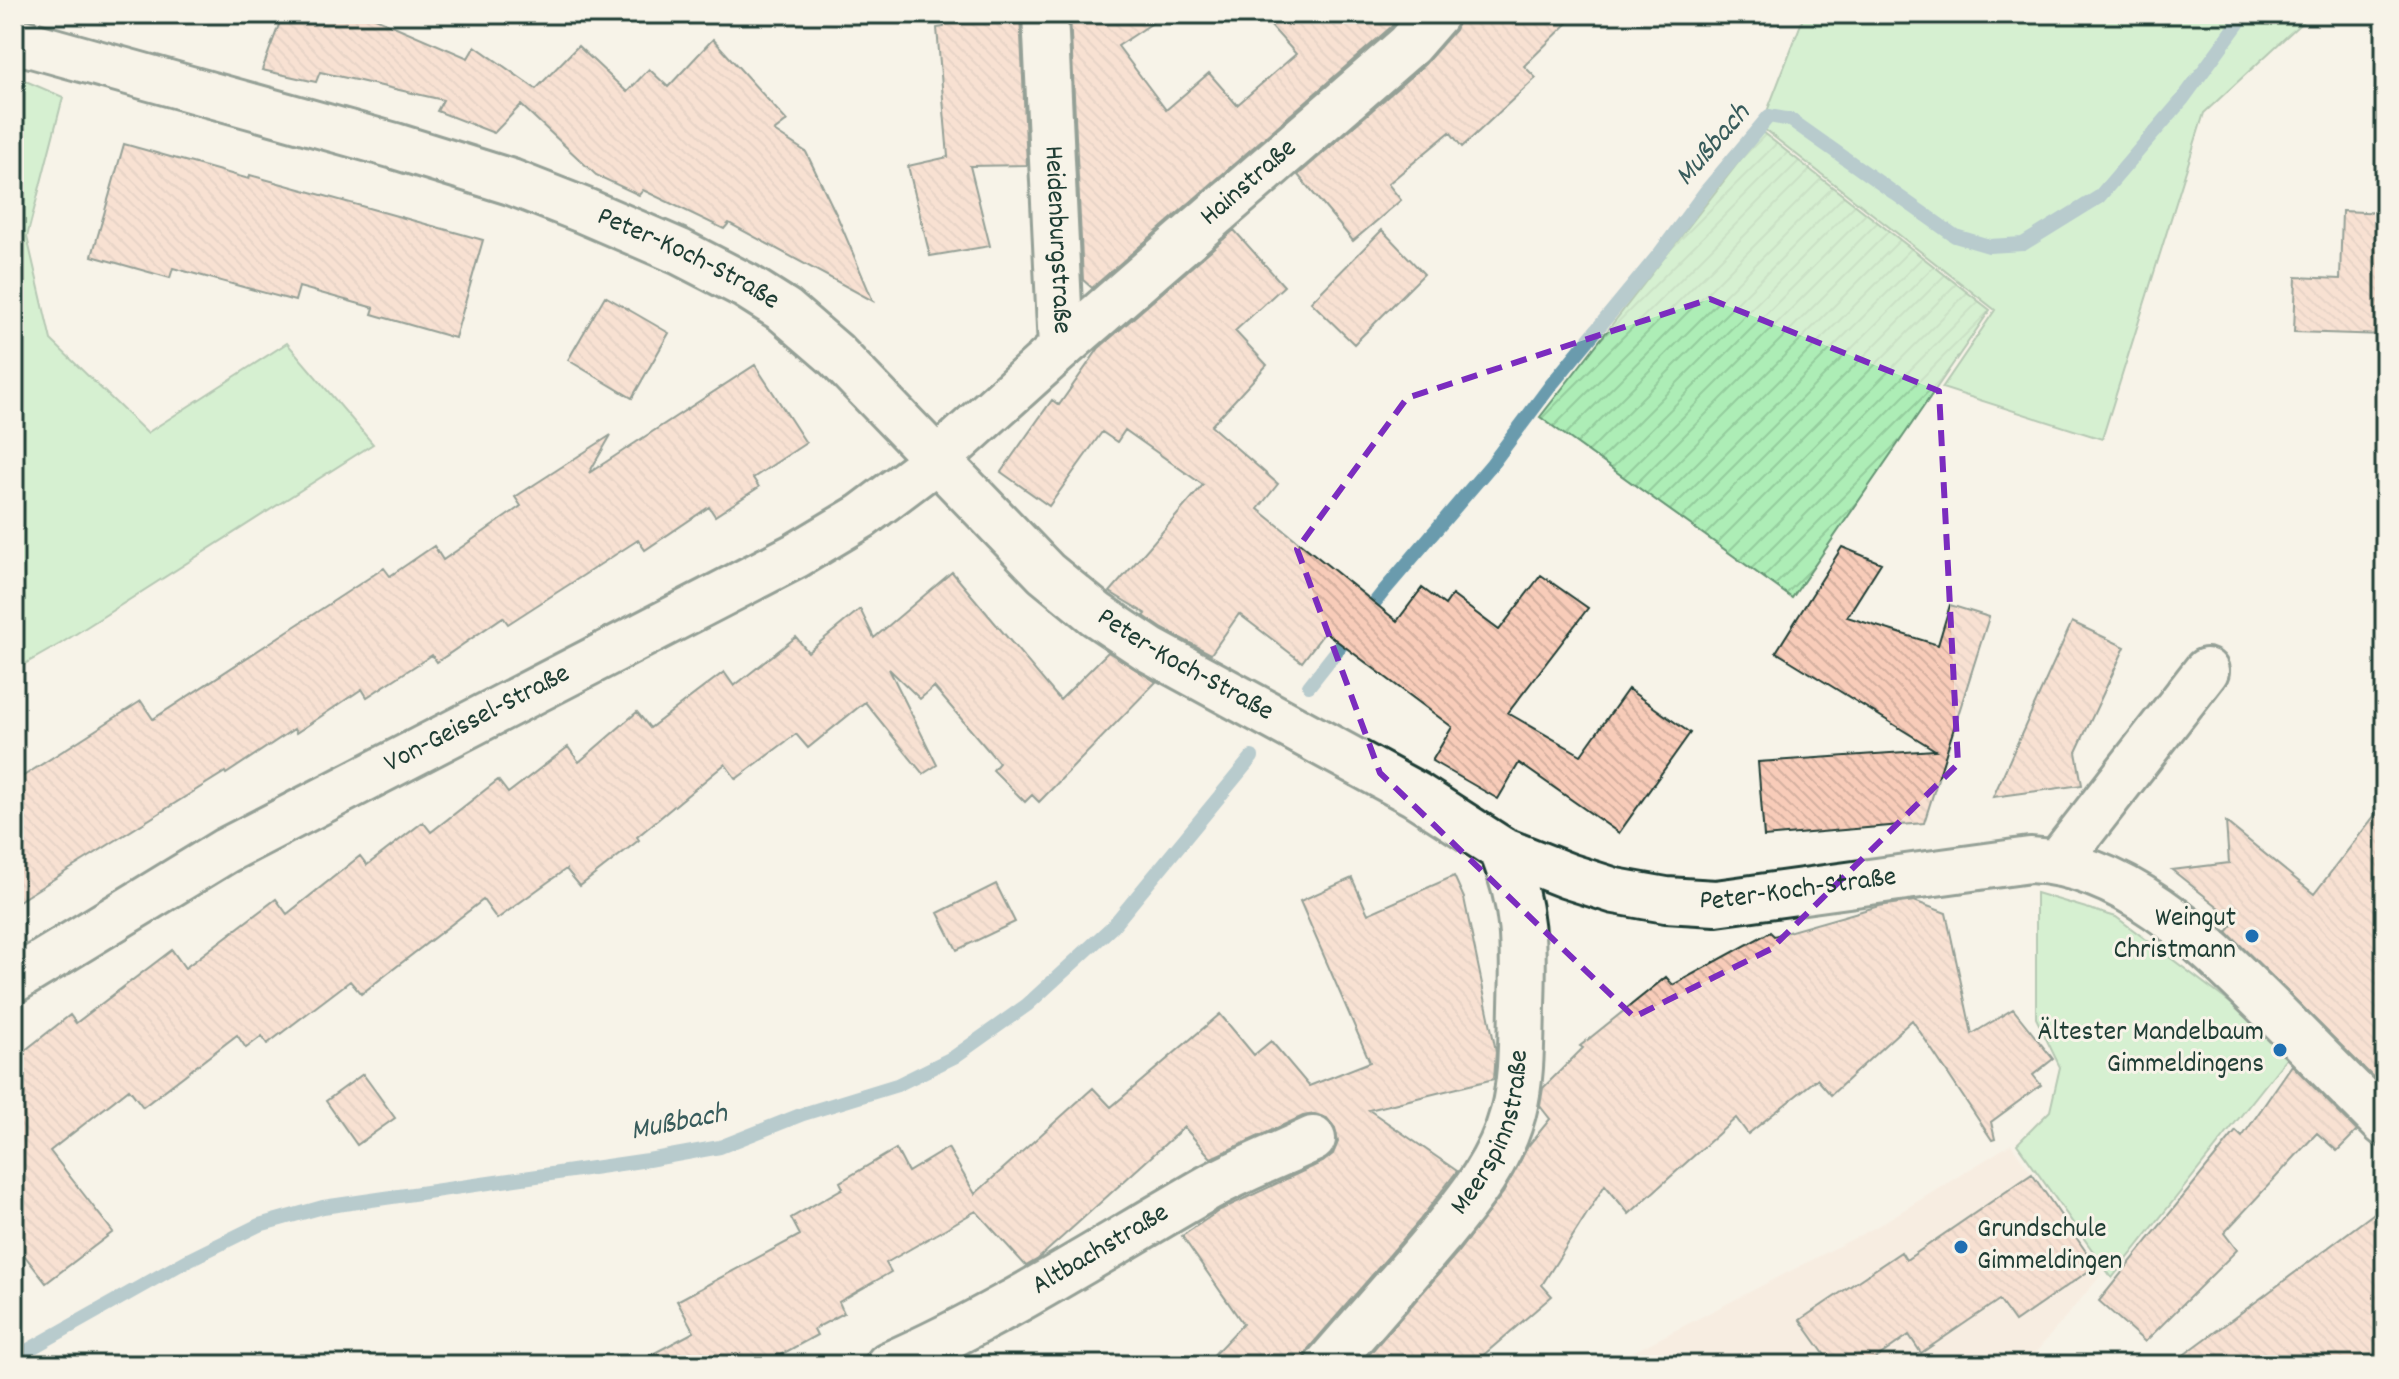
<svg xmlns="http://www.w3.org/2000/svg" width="2399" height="1379" font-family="Dekko,sans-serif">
	<defs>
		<pattern id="garden-furrows" width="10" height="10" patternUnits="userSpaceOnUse" patternTransform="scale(2)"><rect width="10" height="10" fill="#adedb6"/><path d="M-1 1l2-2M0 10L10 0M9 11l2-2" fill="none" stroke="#94cc9d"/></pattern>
		<pattern id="building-back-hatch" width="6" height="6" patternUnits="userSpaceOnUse" patternTransform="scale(2)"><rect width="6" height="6" fill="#f8ccb9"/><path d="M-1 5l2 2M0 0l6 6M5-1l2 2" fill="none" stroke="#d4b0a0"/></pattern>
	</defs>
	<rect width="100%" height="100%" fill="#f7f3e8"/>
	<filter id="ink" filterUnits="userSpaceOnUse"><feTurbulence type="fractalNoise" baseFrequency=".0125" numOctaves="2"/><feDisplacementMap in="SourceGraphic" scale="16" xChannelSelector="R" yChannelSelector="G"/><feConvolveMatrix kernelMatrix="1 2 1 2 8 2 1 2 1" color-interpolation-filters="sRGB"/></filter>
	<g filter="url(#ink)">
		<path fill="#f7e7da" d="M 2011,1144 L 2102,1274 L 2025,1365 L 1608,1365 L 1876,1227 Z"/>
		<path fill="#adedb6" stroke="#669575" stroke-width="2" d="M 1795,14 L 2311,14 L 2204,113 L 2102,439 L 1942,388 L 1995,310 L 1764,129 L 1768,109 L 1802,21 Z
			M 14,76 L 63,97 L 27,237 L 51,340 L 147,433 L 287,343 L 373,444 L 60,644 L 14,670 Z
			M 2036,893 L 2116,917 L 2293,1050 L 2112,1278 L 2017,1144 L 2050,1111 L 2060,1067 L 2036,1018 Z"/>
		<path fill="url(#garden-furrows)" stroke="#669575" stroke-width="2" d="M 1762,132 L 1990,310 L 1792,598 L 1540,417 Z"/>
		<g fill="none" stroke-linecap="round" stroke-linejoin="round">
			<path stroke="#6a9bad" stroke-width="14" d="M 1309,686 L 1383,592 L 1492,464 L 1551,385 L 1660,253 L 1706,191 L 1769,116 L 1791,120 L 1955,236 L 1989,246 L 2023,244 L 2099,197 L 2182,100 L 2245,14
				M 14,1358 L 188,1260 L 259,1225 L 323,1207 L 648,1160 L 720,1147 L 803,1114 L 897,1085 L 954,1057 L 1027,1005 L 1112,927 L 1252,757"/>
		</g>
		<path fill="url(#building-back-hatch)" stroke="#1f3d34" stroke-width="2" d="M 283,14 L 366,14 L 468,58 L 475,46 L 536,89 L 578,46 L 627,92 L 649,69 L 668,87 L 713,39 L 787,121 L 774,131 L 806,152 L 838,218 L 873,301 L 729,223 L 724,229 L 643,190 L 639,195 L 596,175 L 521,105 L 494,133 L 437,111 L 443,100 L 320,72 L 316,82 L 262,70 Z
			M 943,14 L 1020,14 L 1027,165 L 970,166 L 990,246 L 930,256 L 908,166 L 948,157 L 937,28 L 944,27 Z
			M 1070,14 L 1166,14 L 1118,46 L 1166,110 L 1209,73 L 1237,105 L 1296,54 L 1260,14 L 1403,14 L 1391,27 L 1092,288 L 1083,280 Z
			M 1460,14 L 1577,14 L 1524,66 L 1536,78 L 1462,147 L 1450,132 L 1388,184 L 1401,200 L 1353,241 L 1298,175 L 1425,64 L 1455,30 Z
			M 124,144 L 249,179 L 250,175 L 483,240 L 455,338 L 372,314 L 374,308 L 299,287 L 295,301 L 173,268 L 170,278 L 92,256 Z
			M 2342,211 L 2385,213 L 2385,335 L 2294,332 L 2296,277 L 2340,279 Z
			M 1234,230 L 1284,286 L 1235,331 L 1267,365 L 1211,426 L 1278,484 L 1258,509 L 1397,621 L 1422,588 L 1445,605 L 1452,595 L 1499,630 L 1541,575 L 1588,608 L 1508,713 L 1581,755 L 1628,689 L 1690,733 L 1619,833 L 1519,763 L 1498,799 L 1432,761 L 1452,727 L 1325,632 L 1302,662 L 1239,614 L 1211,654 L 1163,629 L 1144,616 L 1146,614 L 1110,592 L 1203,485 L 1125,430 L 1117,442 L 1102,432 L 1049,506 L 1001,472 L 1052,400 L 1059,405 L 1099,348 Z
			M 1382,230 L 1424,274 L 1354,344 L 1311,302 Z
			M 605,296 L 669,333 L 632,398 L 568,360 Z
			M 755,365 L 806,443 L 753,478 L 759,487 L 715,516 L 709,507 L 645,550 L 638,540 L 508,624 L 503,617 L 437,662 L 432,655 L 367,697 L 362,689 L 296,733 L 294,729 L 226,774 L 225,772 L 14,904 L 14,782 L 141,701 L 153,719 L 384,568 L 390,576 L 434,546 L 443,560 L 521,506 L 515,497 L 611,435 L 589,473 Z
			M 1842,547 L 1881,563 L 1847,617 L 1938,645 L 1950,605 L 1989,617 L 1924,823 L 1764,837 L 1758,762 L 1935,750 L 1776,652 Z
			M 952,572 L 1060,700 L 1108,652 L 1156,682 L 1039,802 L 1032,795 L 1025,802 L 993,770 L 999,763 L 934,687 L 920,699 L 889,669 L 937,765 L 923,774 L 865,702 L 808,748 L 796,734 L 736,779 L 725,764 L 637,837 L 639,840 L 580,886 L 566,869 L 497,919 L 483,900 L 361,994 L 350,981 L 267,1044 L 262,1036 L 246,1048 L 237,1035 L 143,1107 L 129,1089 L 50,1151 L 113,1232 L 46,1283 L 14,1242 L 14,1059 L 70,1015 L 76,1023 L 172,950 L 185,968 L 276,899 L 287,914 L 360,856 L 367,865 L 423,822 L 431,832 L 498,780 L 508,793 L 568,747 L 579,762 L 637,712 L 650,728 L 724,672 L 734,686 L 796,637 L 808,652 L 860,609 L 874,638 Z
			M 2072,622 L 2125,647 L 2076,752 L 2082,785 L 1993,797 Z
			M 2385,802 L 2385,1089 L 2227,932 L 2236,921 L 2172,870 L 2229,863 L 2226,822 L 2314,894 Z
			M 1454,876 L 1464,898 L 1496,1051 L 1494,1079 L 1369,1110 L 1457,1171 L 1419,1221 L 1308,1349 L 1303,1365 L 1204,1365 L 1243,1324 L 1182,1236 L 1220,1210 L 1323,1162 L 1333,1154 L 1338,1142 L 1335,1128 L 1327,1118 L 1315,1114 L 1303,1116 L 1211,1158 L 1184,1127 L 1038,1259 L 1026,1266 L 976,1211 L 886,1263 L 891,1272 L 839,1302 L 844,1313 L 814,1329 L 817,1335 L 762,1365 L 632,1365 L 694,1332 L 677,1301 L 800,1235 L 791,1218 L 843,1188 L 840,1182 L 896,1149 L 908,1172 L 948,1148 L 975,1194 L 1093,1088 L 1111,1107 L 1220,1014 L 1254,1055 L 1271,1041 L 1309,1086 L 1370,1062 L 1300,901 L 1352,878 L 1368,914 Z
			M 996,884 L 1015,922 L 957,950 L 938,913 Z
			M 1914,901 L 1946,913 L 1972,1034 L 2013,1009 L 2053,1059 L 2033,1075 L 2041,1085 L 1991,1122 L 1995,1139 L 1992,1140 L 1912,1020 L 1831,1095 L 1817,1079 L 1748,1134 L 1736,1118 L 1629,1214 L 1605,1185 L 1542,1285 L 1552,1296 L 1472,1365 L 1360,1365 L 1457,1253 L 1503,1193 L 1528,1146 L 1550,1119 L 1540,1106 L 1543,1088 L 1583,1048 L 1580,1046 L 1666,977 L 1673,985 L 1770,932 L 1774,936 L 1879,906 Z
			M 2292,1065 L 2357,1131 L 2337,1151 L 2317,1133 L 2224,1233 L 2237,1250 L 2145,1342 L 2099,1301 L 2236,1131 L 2242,1137 Z
			M 363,1074 L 395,1118 L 357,1145 L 326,1101 Z
			M 2032,1174 L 2096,1266 L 2015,1322 L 1999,1300 L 1921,1353 L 1909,1335 L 1866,1365 L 1832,1365 L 1800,1320 L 1901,1252 L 1906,1260 Z
			M 2385,1205 L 2385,1365 L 2170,1365 L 2257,1301 Z"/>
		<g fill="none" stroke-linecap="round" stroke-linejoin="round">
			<g stroke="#1f3d34" stroke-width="50">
				<g id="minor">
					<path id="s1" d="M 1045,14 L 1061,348"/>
					<path id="s2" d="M 14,40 L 395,146 L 511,182 L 585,211 L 680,252 L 746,286 L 784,310 L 835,354 L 1046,573 L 1096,614 L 1150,650 L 1415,794 L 1502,850 L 1568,876 L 1615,891 L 1666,900 L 1716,903 L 2030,860 C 2128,865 2203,942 2269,1007 C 2308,1046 2346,1085 2385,1124"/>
					<path d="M 2058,862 L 2206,671"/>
					<path id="s3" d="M 14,980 L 225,851 L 797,555 L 862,516 L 938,459 L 1061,348 L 1409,45 L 1436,14"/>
					<path id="s4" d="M 888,1365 C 1000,1316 1102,1249 1208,1188 C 1242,1169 1279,1155 1313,1139"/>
					<path id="s5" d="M 1327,1365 C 1364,1322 1402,1280 1438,1237 C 1469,1199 1500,1162 1513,1113 C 1522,1078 1521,1041 1522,1005 C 1524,943 1525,910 1502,850"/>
				</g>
			</g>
			<use href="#minor" stroke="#f7f3e8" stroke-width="44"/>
		</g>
	</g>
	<path d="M0 0H2399V1379H0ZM 1710,299 L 1939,391 L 1958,764 L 1771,949 L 1634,1017 L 1380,773 L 1297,549 L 1407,398 Z" fill="#f7f3e8" fill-opacity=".55" fill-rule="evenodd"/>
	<path fill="none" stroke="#7b2cbf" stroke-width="6" stroke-dasharray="16 10" stroke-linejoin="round" d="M 1710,299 L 1939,391 L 1958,764 L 1771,949 L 1634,1017 L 1380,773 L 1297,549 L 1407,398 Z"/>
	<g fill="#1f6fb2" stroke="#f7f3e8" stroke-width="3">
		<circle cx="2252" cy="936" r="8"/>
		<circle cx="2280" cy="1050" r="8"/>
		<circle cx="1961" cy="1247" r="8"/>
	</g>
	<g text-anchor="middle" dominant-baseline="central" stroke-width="6" stroke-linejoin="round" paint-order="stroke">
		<g font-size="28" fill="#1f3d34" stroke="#f7f3e8">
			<text stroke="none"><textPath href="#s3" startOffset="1478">Hainstraße</textPath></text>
			<text stroke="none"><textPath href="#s1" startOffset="226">Heidenburgstraße</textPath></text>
			<text stroke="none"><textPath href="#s2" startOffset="710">Peter-Koch-Straße</textPath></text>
			<text stroke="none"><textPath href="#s2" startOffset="1358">Peter-Koch-Straße</textPath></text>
			<text stroke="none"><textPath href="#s3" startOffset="532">Von-Geissel-Straße</textPath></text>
			<text stroke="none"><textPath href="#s2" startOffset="2030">Peter-Koch-Straße</textPath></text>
			<text stroke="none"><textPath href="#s5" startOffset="290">Meerspinnstraße</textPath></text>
			<text stroke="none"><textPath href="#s4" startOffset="242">Altbachstraße</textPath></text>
		</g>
		<g font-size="28" fill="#1f3d34" stroke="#f7f3e8" text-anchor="end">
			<text x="2236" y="920">Weingut<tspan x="2236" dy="32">Christmann</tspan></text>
			<text x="2264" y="1034">Ältester Mandelbaum<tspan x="2264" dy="32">Gimmeldingens</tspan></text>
			<text x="1977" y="1231" text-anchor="start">Grundschule<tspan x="1977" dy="32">Gimmeldingen</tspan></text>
		</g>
		<g font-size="30" font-style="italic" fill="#385c5c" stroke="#f7f3e8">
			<text transform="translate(1714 146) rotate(-49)">Mußbach</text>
			<text transform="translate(679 1124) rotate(-11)">Mußbach</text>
		</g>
	</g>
	<rect width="2399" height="1379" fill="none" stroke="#f7f3e8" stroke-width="48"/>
	<rect x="24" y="24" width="2351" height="1331" fill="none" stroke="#1f3d34" stroke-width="3" filter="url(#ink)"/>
</svg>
